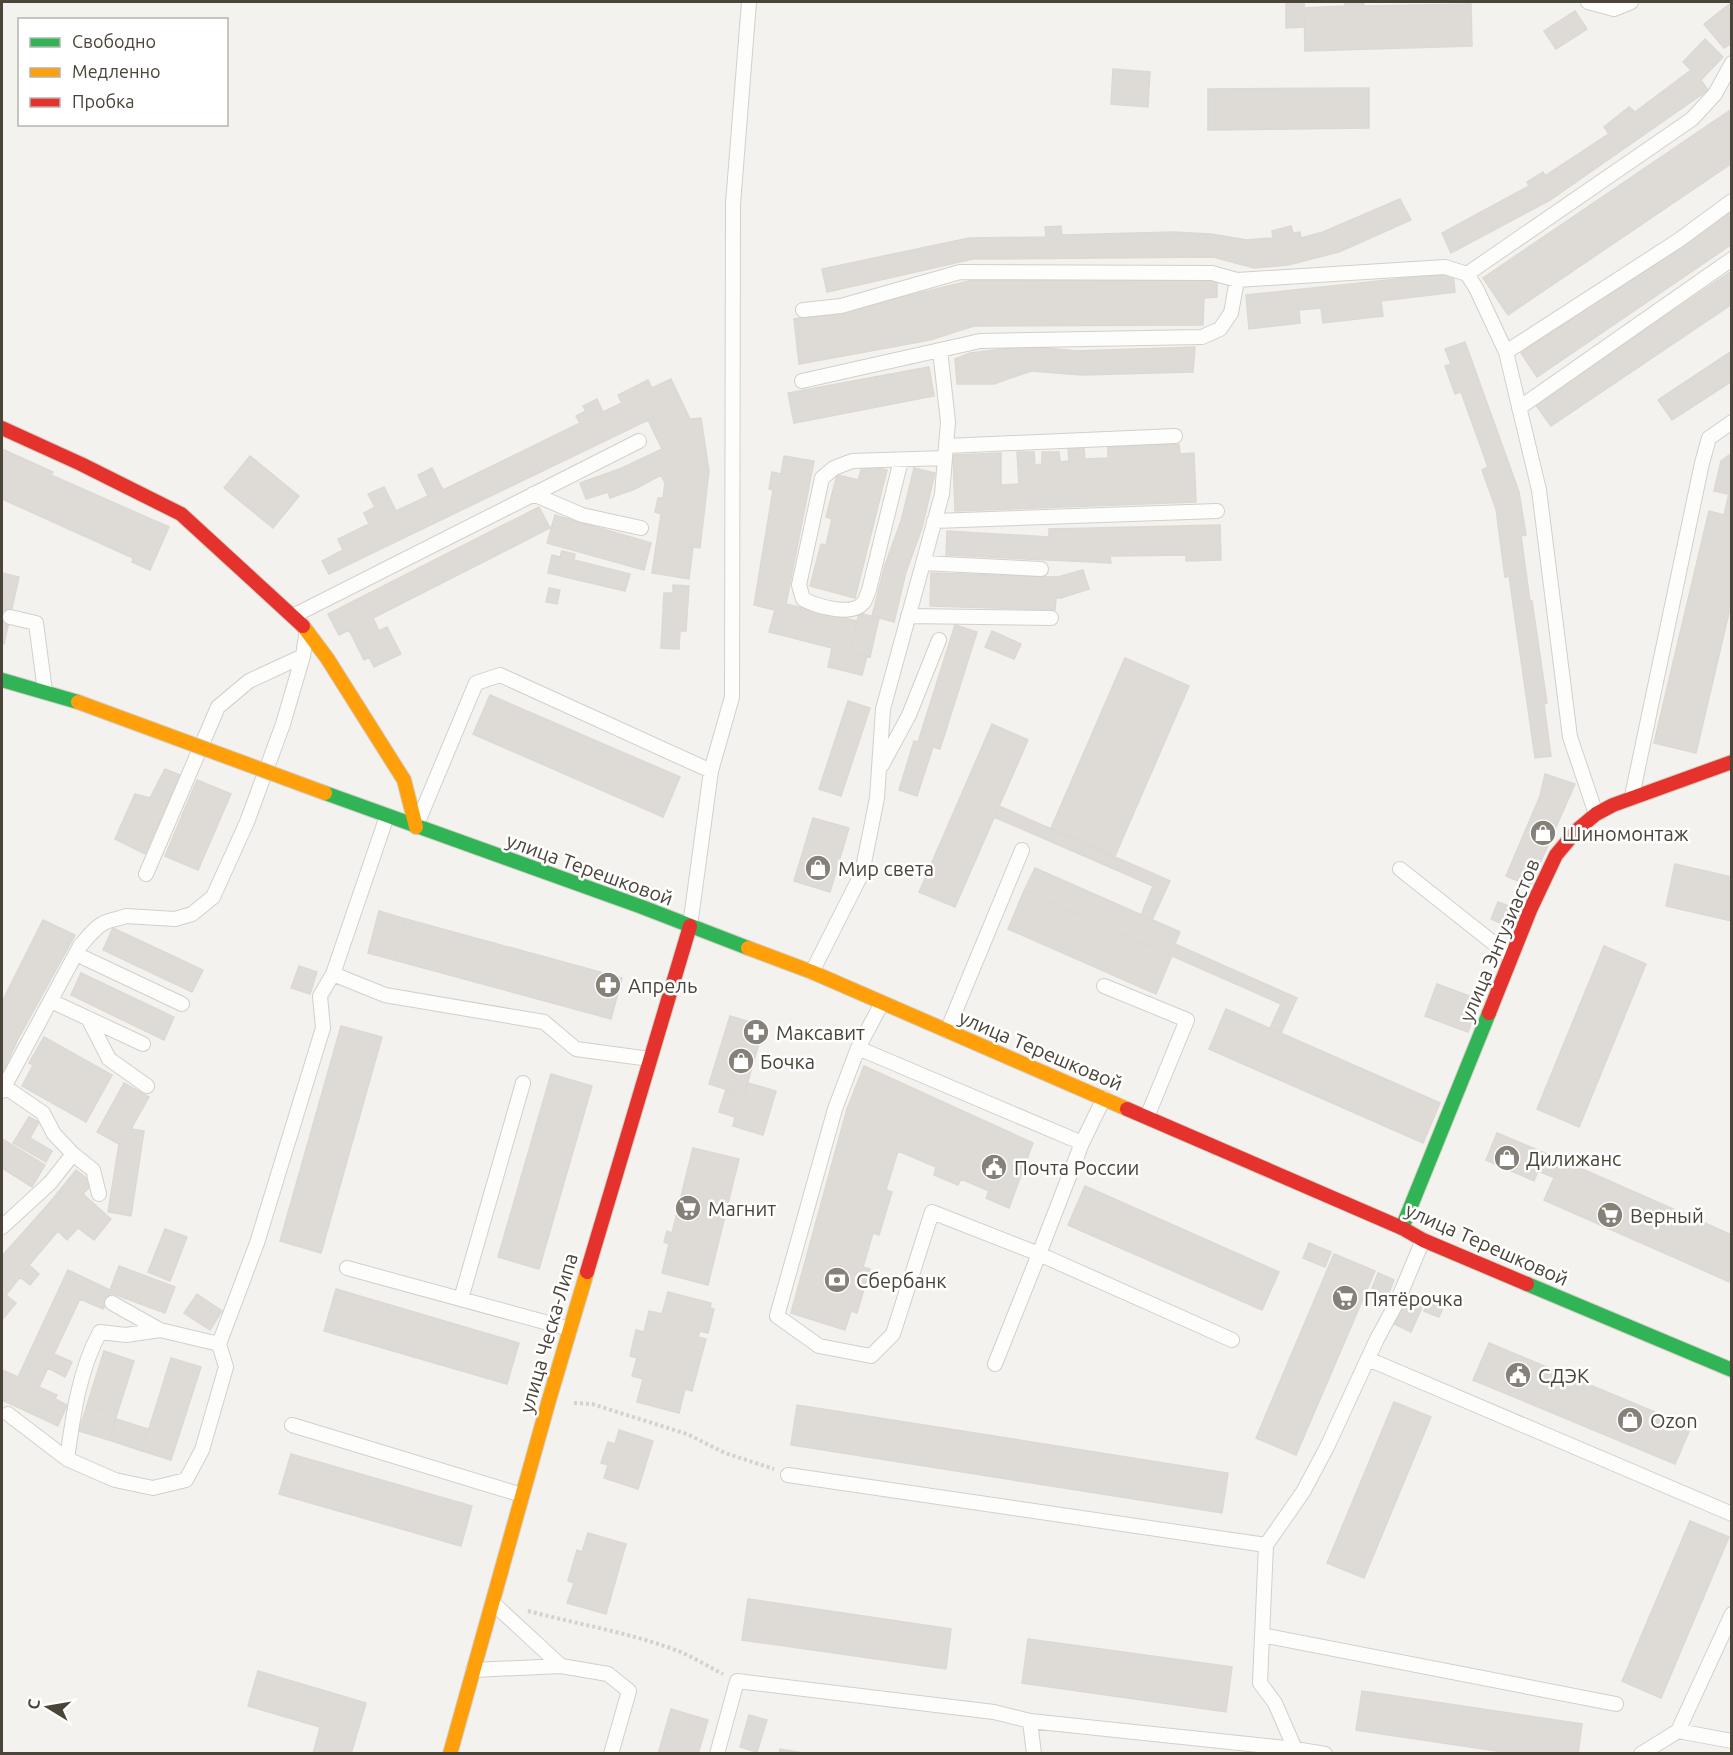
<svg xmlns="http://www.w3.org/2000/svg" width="1733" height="1755" font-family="Ubuntu,sans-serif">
	<rect width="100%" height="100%" fill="#f4f2ee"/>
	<path fill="#dedbd6" stroke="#dcd9d4" stroke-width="1.5" d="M 1286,2 L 1304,2 L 1305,27 L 1286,28 Z
		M 1345,2 L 1363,2 L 1364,6 L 1471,4 L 1472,46 L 1305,51 L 1304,8 L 1345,6 Z
		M 1732,2 L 1732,43 L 1724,48 L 1704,24 Z
		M 1575,11 L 1587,29 L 1556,49 L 1544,31 Z
		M 1705,39 L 1723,57 L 1701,80 L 1708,90 L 1550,200 L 1451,253 L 1442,233 L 1529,186 L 1527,182 L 1543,172 L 1545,176 L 1609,134 L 1604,127 L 1629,107 L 1635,112 L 1691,70 L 1683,62 Z
		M 1113,69 L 1150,72 L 1148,107 L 1111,104 Z
		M 1369,88 L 1369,128 L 1208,130 L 1208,89 Z
		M 1732,109 L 1732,163 L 1508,315 L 1483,278 Z
		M 1400,199 L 1411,220 L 1339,252 L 1288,265 L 1254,268 L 1213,257 L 973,259 L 827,292 L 822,269 L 969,238 L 1046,237 L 1045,227 L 1061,226 L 1062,235 L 1173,232 L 1211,234 L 1247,240 L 1273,238 L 1272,231 L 1291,226 L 1293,233 L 1300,232 L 1301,238 L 1323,232 Z
		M 1732,210 L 1732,244 L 1537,377 L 1521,353 Z
		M 1732,271 L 1732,304 L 1551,426 L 1535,404 Z
		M 1453,273 L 1455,292 L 1381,301 L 1383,316 L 1323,323 L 1321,308 L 1299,310 L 1300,323 L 1249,329 L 1246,295 Z
		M 1217,279 L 1217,297 L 1204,298 L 1203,325 L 974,326 L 930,340 L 799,364 L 794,319 L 840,312 L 973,280 Z
		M 1465,342 L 1519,492 L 1526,535 L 1521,536 L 1530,601 L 1532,601 L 1547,703 L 1544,704 L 1551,756 L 1535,758 L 1509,576 L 1505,577 L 1496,509 L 1482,470 L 1488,467 L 1461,392 L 1455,394 L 1445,366 L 1451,364 L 1445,349 Z
		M 1028,346 L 1076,351 L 1195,347 L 1193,372 L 1082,375 L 1031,371 L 994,384 L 957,384 L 955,359 L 970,353 Z
		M 1732,351 L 1732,381 L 1672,420 L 1658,400 Z
		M 929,367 L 934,396 L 794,423 L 788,393 Z
		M 671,379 L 690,419 L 701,418 L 709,471 L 700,548 L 693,547 L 689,579 L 652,573 L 661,514 L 655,512 L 658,498 L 663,498 L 665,483 L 661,475 L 635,489 L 610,498 L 608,492 L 586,499 L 580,483 L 622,468 L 662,449 L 648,420 L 329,574 L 322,561 L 343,550 L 338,539 L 369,524 L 364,513 L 375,507 L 368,494 L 384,487 L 396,511 L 428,496 L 418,475 L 432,468 L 443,490 L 580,423 L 576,416 L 586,411 L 583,406 L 597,399 L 603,412 L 622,403 L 618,395 L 648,380 L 652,388 Z
		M 1179,444 L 1180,454 L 1194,453 L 1196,502 L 955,511 L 953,455 L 1001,453 L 1001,485 L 1019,484 L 1017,452 L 1034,452 L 1035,465 L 1042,464 L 1042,452 L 1059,452 L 1060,462 L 1069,461 L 1068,448 L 1084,447 L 1085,459 L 1108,458 L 1108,447 Z
		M 2,449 L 53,472 L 51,475 L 169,527 L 150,570 L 132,562 L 133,558 L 2,499 Z
		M 1732,453 L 1732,495 L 1714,491 L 1721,461 Z
		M 250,456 L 299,496 L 273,528 L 224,488 Z
		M 784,456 L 814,461 L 786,604 L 857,621 L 850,652 L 867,656 L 862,675 L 828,667 L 832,648 L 769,632 L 775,610 L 754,605 L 773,490 L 769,489 L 772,472 L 781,474 Z
		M 863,464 L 887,470 L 855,598 L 810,586 L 821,544 L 826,545 L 832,519 L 826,517 L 837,475 L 858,480 Z
		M 914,468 L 935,473 L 922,528 L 906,572 L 894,622 L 872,616 L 885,565 L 901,521 Z
		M 1729,494 L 1732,495 L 1732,517 L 1724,515 Z
		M 539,507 L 550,528 L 373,618 L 379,631 L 387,627 L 401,654 L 374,667 L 369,657 L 364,660 L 349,630 L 339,635 L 328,614 Z
		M 1709,511 L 1732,517 L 1732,600 L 1696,753 L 1654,743 Z
		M 555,515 L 651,543 L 644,570 L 547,543 Z
		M 1220,525 L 1221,560 L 1186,561 L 1186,555 L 1110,556 L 1111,563 L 946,555 L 947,531 L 1049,537 L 1049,529 Z
		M 562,551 L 575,554 L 574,560 L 630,574 L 625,591 L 548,573 L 552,555 L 560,557 Z
		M 1083,570 L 1089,589 L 1061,598 L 1056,598 L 1055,610 L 930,606 L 931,573 L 1058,577 Z
		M 2,573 L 19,577 L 4,644 L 2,643 Z
		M 673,585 L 689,586 L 686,631 L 680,631 L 679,649 L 661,648 L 664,593 L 673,593 Z
		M 549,588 L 560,590 L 557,604 L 546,602 Z
		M 859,613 L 879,618 L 870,657 L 850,652 Z
		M 955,625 L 977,632 L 940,749 L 933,747 L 917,796 L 899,790 L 914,741 L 918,742 Z
		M 992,631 L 1021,644 L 1014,659 L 985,647 Z
		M 1125,658 L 1189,686 L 1115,856 L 1051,828 Z
		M 490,695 L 680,777 L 663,817 L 473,734 Z
		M 848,701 L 870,708 L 841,796 L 819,789 Z
		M 992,724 L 1028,740 L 955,907 L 919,892 Z
		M 165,769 L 180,775 L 145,854 L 115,839 L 135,794 L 150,798 Z
		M 1545,774 L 1575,784 L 1530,886 L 1506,876 L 1540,796 Z
		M 197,780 L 231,794 L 198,870 L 165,856 Z
		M 999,806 L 1170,881 L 1152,920 L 1141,915 L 1153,886 L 994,817 Z
		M 813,818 L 849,828 L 830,892 L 794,881 Z
		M 1675,864 L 1732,877 L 1732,921 L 1666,906 Z
		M 1035,868 L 1180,932 L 1175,944 L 1297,998 L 1281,1033 L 1270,1028 L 1281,1004 L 1024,891 Z
		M 1024,891 L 1172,956 L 1156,994 L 1008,929 Z
		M 1498,902 L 1517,909 L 1510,927 L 1491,919 Z
		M 379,911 L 406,919 L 394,960 L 368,953 Z
		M 406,919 L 622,978 L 611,1019 L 394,960 Z
		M 43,920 L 75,935 L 18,1039 L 2,1074 L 2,1002 Z
		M 113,928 L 203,970 L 192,992 L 103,950 Z
		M 1604,946 L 1646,964 L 1579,1127 L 1537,1109 Z
		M 299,966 L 317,972 L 310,994 L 291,988 Z
		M 81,973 L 174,1017 L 164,1040 L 71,995 Z
		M 1437,984 L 1480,1000 L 1468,1032 L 1425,1016 Z
		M 1226,1009 L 1440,1103 L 1423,1143 L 1209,1049 Z
		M 730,1016 L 764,1026 L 744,1095 L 709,1084 Z
		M 341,1026 L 382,1037 L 321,1253 L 280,1241 Z
		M 44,1037 L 112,1075 L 86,1122 L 22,1086 L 33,1065 L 29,1063 Z
		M 864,1066 L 1033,1143 L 1009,1208 L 986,1198 L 989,1191 L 961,1179 L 958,1185 L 934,1175 L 936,1167 L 898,1151 L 886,1190 L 892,1192 L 879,1235 L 873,1233 L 863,1267 L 870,1269 L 857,1313 L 851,1311 L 845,1330 L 791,1313 L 847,1109 Z
		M 551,1074 L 592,1086 L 539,1269 L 498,1257 Z
		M 124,1083 L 149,1097 L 131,1129 L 144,1131 L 131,1216 L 108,1212 L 119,1144 L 97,1132 Z
		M 748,1083 L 776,1091 L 763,1135 L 733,1126 L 735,1117 L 719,1112 L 726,1089 L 744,1095 Z
		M 29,1117 L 39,1122 L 30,1138 L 52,1151 L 46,1162 L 13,1143 Z
		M 1497,1133 L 1562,1160 L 1555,1178 L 1538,1171 L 1534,1181 L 1486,1160 Z
		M 2,1139 L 45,1165 L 32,1187 L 2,1168 Z
		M 693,1148 L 739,1159 L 708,1285 L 662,1273 L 669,1244 L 664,1242 L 667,1231 L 672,1233 Z
		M 1562,1160 L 1732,1235 L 1732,1283 L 1544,1200 Z
		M 76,1170 L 93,1183 L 83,1194 L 111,1219 L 94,1240 L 78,1228 L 67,1240 L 58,1231 L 29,1265 L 39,1274 L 30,1285 L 20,1277 L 6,1295 L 16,1303 L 2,1320 L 2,1256 L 51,1201 Z
		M 1085,1186 L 1279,1272 L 1262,1310 L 1068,1225 Z
		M 165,1229 L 187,1237 L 170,1281 L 148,1272 Z
		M 1309,1243 L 1331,1252 L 1325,1267 L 1303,1258 Z
		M 1334,1254 L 1375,1271 L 1296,1455 L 1256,1438 Z
		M 119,1266 L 175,1287 L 165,1313 L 111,1293 L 103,1309 L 80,1299 L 54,1354 L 72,1362 L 65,1377 L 48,1368 L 39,1387 L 57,1395 L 55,1399 L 67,1405 L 58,1426 L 2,1400 L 3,1395 L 2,1394 L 2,1370 L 18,1377 L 68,1270 L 110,1290 Z
		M 1378,1273 L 1394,1280 L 1388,1295 L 1372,1288 Z
		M 336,1289 L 519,1343 L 507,1384 L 324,1331 Z
		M 668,1292 L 711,1303 L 710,1308 L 714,1309 L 708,1333 L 700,1331 L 698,1337 L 706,1339 L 692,1391 L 685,1389 L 679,1413 L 637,1402 L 643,1379 L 632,1376 L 637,1358 L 630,1356 L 636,1330 L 644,1332 L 649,1311 L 662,1314 Z
		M 197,1294 L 222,1311 L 210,1330 L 184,1313 Z
		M 1407,1295 L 1424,1303 L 1411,1332 L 1394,1324 Z
		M 1428,1302 L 1443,1308 L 1439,1317 L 1424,1311 Z
		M 1489,1343 L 1691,1427 L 1675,1464 L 1473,1380 Z
		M 104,1351 L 134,1361 L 117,1414 L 87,1405 Z
		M 171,1358 L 201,1367 L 171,1460 L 142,1451 Z
		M 1394,1402 L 1431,1417 L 1364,1578 L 1327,1563 Z
		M 87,1405 L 117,1414 L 109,1440 L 79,1431 Z
		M 797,1405 L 1228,1473 L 1222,1513 L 791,1445 Z
		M 116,1419 L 148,1429 L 142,1451 L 109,1440 Z
		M 619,1430 L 653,1441 L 638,1489 L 604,1478 L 608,1465 L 601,1463 L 608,1442 L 615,1444 Z
		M 291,1454 L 472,1506 L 461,1546 L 279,1494 Z
		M 1690,1521 L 1729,1537 L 1661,1698 L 1622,1681 Z
		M 588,1533 L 626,1544 L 606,1614 L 567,1603 L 574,1583 L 568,1581 L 577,1550 L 582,1552 Z
		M 748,1599 L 951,1629 L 946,1669 L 742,1640 Z
		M 1028,1639 L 1232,1667 L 1226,1712 L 1022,1683 Z
		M 258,1671 L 366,1703 L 351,1754 L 313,1754 L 320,1727 L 248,1706 Z
		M 1362,1691 L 1582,1724 L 1578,1754 L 1517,1754 L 1356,1730 Z
		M 671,1709 L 708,1720 L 698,1754 L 658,1754 Z
		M 749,1715 L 767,1720 L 757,1752 L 740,1747 Z
		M 780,1749 L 809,1754 L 779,1754 Z"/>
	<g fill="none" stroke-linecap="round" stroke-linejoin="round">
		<g stroke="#d2d0cb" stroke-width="16">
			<path id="lane" d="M 1588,2 L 1614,9 L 1631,2
				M 1467,274 L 1692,119 L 1715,94 L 1732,63
				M 803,310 L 841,306 L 960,272 L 1212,273 L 1237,280 L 1445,267 L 1467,274 L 1476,288 L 1506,352 L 1539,490 L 1570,737 L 1596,814
				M 1506,352 L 1679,240 L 1732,201
				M 802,381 L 980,341 L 1202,337 L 1220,329 L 1231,313 L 1237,280
				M 1519,408 L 1732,259
				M 946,446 L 1175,436
				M 901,460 L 869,590 C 867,594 866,600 863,603 C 852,617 816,606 803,599 L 799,585 L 822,478 L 834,468 L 852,461 L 945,458
				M 533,494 L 582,515 L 641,528
				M 934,521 L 1217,511
				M 923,563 L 1041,569
				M 293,616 L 639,441
				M 908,616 L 1051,618
				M 10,617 L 36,623 L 45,691
				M 882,765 L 909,715 L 939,640
				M 1632,796 L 1702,463 L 1709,438 L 1732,422
				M 387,816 L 333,974 L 385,995 L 544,1022 L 576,1049 L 650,1059
				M 420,817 L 476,683 L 500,675 L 711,771
				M 1400,869 L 1511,957
				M 146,874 L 218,707 L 249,681 L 303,656
				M 690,926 L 711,771 L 732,697 L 733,204 L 749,2
				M 76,954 L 182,1004
				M 812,972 L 862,873 L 877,798 L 883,709 L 942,494 L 948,422 L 940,350
				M 1104,986 L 1187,1020 L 1147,1117
				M 51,1001 L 143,1044
				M 88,1018 L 109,1059 L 147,1086
				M 947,1031 L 1022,850
				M 858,1048 L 882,1003
				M 5,1087 L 43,1113 L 54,1134 L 73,1154 L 93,1170 L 99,1194
				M 2,1091 L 80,946 C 88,937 96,926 106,922 C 113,919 119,919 126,916 L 175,919 L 192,914 L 213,897 L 247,822 L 283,724 L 303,656 L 306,635
				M 1104,1098 L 1082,1143 L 1039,1254 L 1232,1340
				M 2,1227 L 50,1183 L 73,1154
				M 347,1268 L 570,1329
				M 461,1299 L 523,1083
				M 219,1344 L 257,1243 L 323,1028 L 320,996 L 333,974
				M 1368,1359 L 1732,1514
				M 995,1364 L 1039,1254 L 932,1212 L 893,1334 L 871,1356 L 819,1346 L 777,1316 L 835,1109 L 858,1048 L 1082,1143
				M 8,1414 L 67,1459 L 115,1480 L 153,1488 L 186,1480 L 202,1450 L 226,1367 L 219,1344 L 160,1330 L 112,1303
				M 292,1425 L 522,1495
				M 67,1459 C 73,1416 79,1370 100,1332 L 126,1335 L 160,1330
				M 788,1475 L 1266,1545 L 1260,1683 L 1275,1703 L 1295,1749 L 1325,1754
				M 1266,1545 L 1303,1492 L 1327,1447 L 1377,1339 L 1397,1302 L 1423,1240
				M 494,1604 L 561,1666
				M 1262,1635 L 1616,1704
				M 473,1670 L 561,1666 L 608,1674 L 629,1691 L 611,1754
				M 1030,1721 L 1295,1749 L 1296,1754
				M 1678,1731 L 1732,1741
				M 717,1754 L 737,1681 L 994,1712 L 1030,1721 L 1034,1754
				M 1641,1754 L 1678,1731 L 1732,1614"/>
		</g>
		<g stroke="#d3cfc5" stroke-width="16">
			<path id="fast" d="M 2,680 L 78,702
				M 325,793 L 642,907 L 748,948
				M 1402,1228 L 1489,1013
				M 1527,1284 L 1732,1370"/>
		</g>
		<g stroke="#d3cfc5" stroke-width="16">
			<path id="slow" d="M 303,626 L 327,658 L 404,780 L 416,827
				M 748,948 L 812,972 L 1127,1109
				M 450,1754 L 549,1400 L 587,1272"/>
		</g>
		<g stroke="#d3cfc5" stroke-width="16">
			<path id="jam" d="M 2,428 L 81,464 L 181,514 L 303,626
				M 1489,1013 L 1531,908 L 1556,855 L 1577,830 L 1596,814 L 1613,805 L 1732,762
				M 1127,1109 L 1402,1228 L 1423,1240 L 1527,1284
				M 587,1272 L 690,926"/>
		</g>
		<path stroke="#d3d2cc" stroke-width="4" stroke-dasharray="3 3" stroke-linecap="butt" d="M 574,1403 L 592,1404 L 687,1434 L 725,1453 L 774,1469
			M 528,1611 C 577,1624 626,1632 673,1649 C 690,1655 707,1666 723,1674"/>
		<use href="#lane" stroke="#fdfdfc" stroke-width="14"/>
		<use href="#fast" stroke="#30b455" stroke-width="14"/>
		<use href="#slow" stroke="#ff9f0a" stroke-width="14"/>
		<use href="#jam" stroke="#e5322d" stroke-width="14"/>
		<g stroke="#d3cfc5" stroke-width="16" stroke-linecap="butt">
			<path id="slow-bridge" d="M 78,702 L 325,793"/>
		</g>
		<use href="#slow-bridge" stroke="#ff9f0a" stroke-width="14"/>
	</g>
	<defs>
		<g id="shop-disc" transform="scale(1.35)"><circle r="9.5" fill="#868178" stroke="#fff"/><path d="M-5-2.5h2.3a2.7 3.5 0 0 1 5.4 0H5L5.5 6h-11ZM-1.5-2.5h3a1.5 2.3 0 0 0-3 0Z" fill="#fff"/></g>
		<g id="pharmacy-disc" transform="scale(1.35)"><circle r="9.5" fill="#868178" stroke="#fff"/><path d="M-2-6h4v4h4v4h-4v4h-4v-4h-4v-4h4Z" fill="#fff"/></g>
		<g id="civic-disc" transform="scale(1.35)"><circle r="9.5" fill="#868178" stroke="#fff"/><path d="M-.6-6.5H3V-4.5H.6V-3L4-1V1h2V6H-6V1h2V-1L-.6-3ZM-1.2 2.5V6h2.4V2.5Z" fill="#fff"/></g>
		<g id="supermarket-disc" transform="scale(1.35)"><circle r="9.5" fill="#868178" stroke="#fff"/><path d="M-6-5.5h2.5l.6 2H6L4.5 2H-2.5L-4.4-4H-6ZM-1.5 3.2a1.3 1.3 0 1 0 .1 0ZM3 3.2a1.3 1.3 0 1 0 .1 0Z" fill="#fff"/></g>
		<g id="bank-disc" transform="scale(1.35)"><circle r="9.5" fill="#868178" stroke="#fff"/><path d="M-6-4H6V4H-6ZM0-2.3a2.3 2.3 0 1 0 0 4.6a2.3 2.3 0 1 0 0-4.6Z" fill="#fff"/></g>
	</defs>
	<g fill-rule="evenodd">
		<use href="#shop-disc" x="1543" y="833"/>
		<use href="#shop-disc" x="818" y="868"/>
		<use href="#pharmacy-disc" x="608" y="985"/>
		<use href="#pharmacy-disc" x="756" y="1032"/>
		<use href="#shop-disc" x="741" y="1061"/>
		<use href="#shop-disc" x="1507" y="1158"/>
		<use href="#civic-disc" x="994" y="1167"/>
		<use href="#supermarket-disc" x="688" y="1208"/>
		<use href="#supermarket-disc" x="1610" y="1215"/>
		<use href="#bank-disc" x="837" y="1280"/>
		<use href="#supermarket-disc" x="1345" y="1298"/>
		<use href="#civic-disc" x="1518" y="1375"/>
		<use href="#shop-disc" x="1630" y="1420"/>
	</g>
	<g text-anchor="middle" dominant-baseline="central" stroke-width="5" stroke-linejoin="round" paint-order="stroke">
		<g font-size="20" fill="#4b4439" stroke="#fff" text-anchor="start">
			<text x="1562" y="833">Шиномонтаж</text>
			<text x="838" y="868">Мир света</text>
			<text x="628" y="985">Апрель</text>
			<text x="776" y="1032">Максавит</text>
			<text x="760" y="1061">Бочка</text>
			<text x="1526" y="1158">Дилижанс</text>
			<text x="1014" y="1167">Почта России</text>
			<text x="708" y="1208">Магнит</text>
			<text x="1630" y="1215">Верный</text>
			<text x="856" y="1280">Сбербанк</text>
			<text x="1364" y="1298">Пятёрочка</text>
			<text x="1538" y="1375">СДЭК</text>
			<text x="1650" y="1420">Ozon</text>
		</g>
		<g font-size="20" fill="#4b4439" stroke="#fff">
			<text transform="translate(590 869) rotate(20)">улица Терешковой</text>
			<text transform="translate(1499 940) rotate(-67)">улица Энтузиастов</text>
			<text transform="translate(1041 1050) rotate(23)">улица Терешковой</text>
			<text transform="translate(1487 1244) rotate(24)">улица Терешковой</text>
			<text transform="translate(548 1333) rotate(-74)">улица Ческа-Липа</text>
		</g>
	</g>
	<rect width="1733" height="1755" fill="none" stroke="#4b4439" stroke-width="6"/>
	<rect x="18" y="18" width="210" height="108" fill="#ffffff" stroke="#b7b4b0" stroke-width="1.5"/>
	<rect x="30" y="38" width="30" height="9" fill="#30b455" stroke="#b7b4b0" stroke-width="1.5"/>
	<text x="72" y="48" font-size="18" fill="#4b4439">Свободно</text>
	<rect x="30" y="68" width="30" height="9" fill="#ff9f0a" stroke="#b7b4b0" stroke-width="1.5"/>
	<text x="72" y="78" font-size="18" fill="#4b4439">Медленно</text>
	<rect x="30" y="98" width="30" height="9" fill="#e5322d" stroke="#b7b4b0" stroke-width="1.5"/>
	<text x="72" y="108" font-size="18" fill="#4b4439">Пробка</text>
	<g transform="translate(48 1707) rotate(281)" stroke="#ffffff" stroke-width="4.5" paint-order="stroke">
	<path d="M0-4.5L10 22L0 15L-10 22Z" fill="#4b4439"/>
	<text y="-9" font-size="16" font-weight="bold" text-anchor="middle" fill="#4b4439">С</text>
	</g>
</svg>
